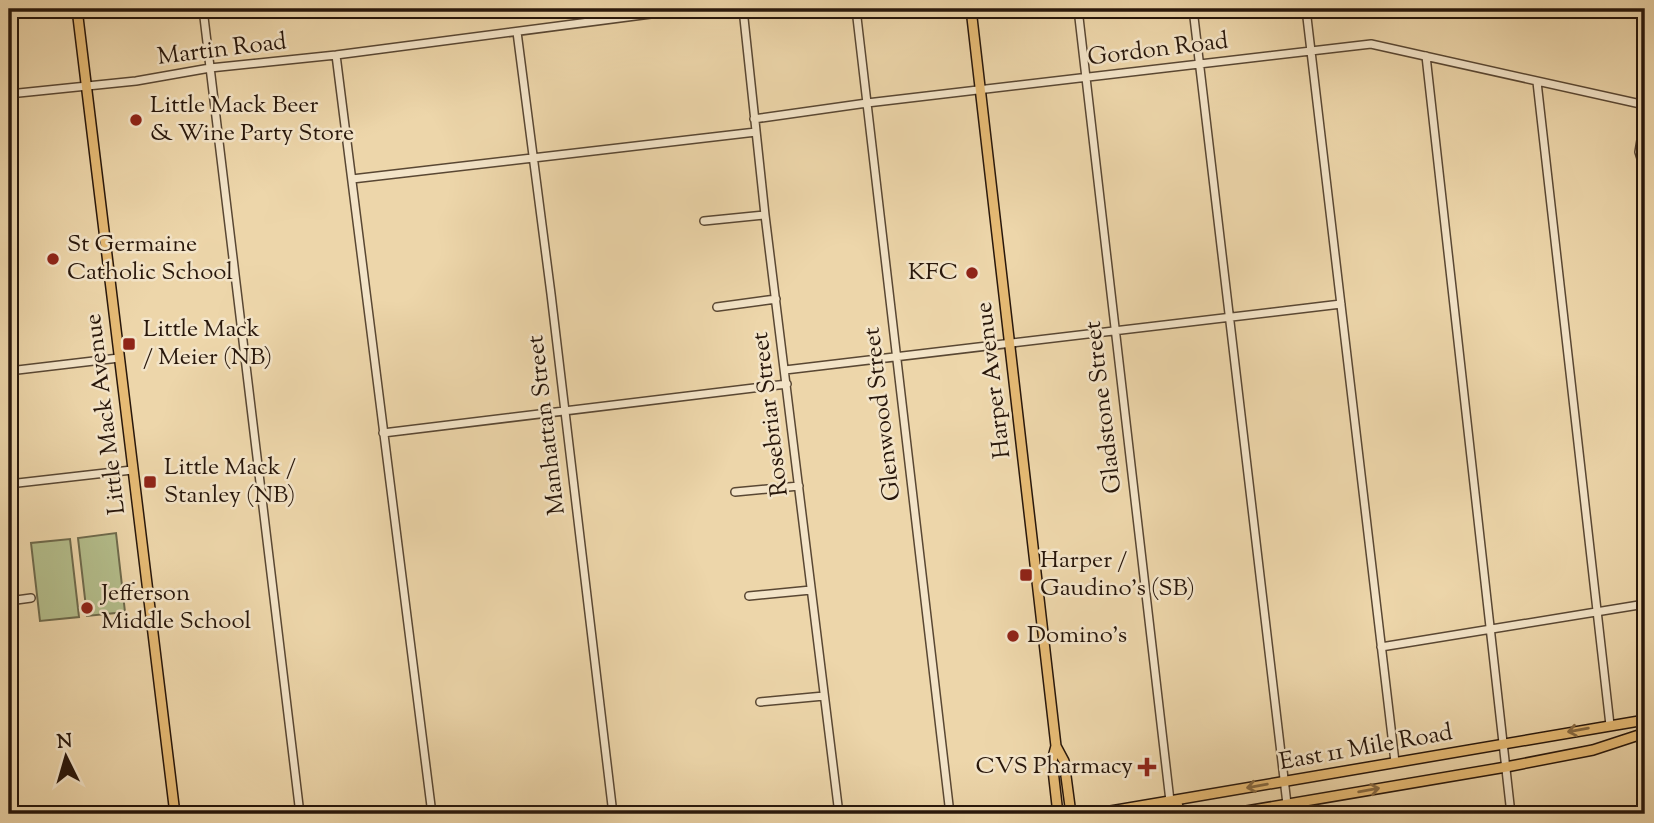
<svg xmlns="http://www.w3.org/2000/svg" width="1654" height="823" font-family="'Sorts Mill Goudy',serif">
	<rect width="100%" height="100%" fill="#edd6aa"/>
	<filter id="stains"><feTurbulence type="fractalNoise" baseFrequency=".00286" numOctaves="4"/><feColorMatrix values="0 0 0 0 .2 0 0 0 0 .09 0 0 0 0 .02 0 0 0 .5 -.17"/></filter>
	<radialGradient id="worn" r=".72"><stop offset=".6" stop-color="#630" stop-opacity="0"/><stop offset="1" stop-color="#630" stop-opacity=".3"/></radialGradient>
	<path fill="#b4be8c" stroke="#6e6a4c" stroke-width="2" d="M 116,533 L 125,612 L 87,616 L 78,538 Z
		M 70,539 L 79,617 L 40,621 L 31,543 Z"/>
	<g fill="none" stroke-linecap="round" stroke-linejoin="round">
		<g stroke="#594733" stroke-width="10">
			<path id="minor" d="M 203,9 L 300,814
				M 743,9 L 765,215 L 839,814
				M 856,9 L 950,814
				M 1078,9 L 1170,801
				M 1193,9 L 1287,804
				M 1306,9 L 1395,762
				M 517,32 L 551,294 L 613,814
				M 336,55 L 432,814
				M 1426,56 L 1511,814
				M 1537,82 L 1610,725
				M 9,94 L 136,81 L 210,68 L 336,55 L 689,9
				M 1645,116 L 1639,152 L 1645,171
				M 754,119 L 867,103 L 1371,44 L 1645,105
				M 352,179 L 756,132
				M 704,221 L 765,215
				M 717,307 L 776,299
				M 785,370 L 1341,304
				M 9,371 L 119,358
				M 383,433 L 787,384
				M 9,484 L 132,470
				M 735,492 L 799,486
				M 749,596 L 811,590
				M 9,601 L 31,598
				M 1381,647 L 1645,604
				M 760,702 L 824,696
				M 9,803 L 10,814"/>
		</g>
		<g stroke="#28170b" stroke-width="12">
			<path id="major" d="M 77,9 L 175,814
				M 971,9 L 1056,746 L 1064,761 L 1071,814
				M 1056,746 L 1052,761 L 1058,814
				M 1176,800 L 1180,814
				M 1093,814 L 1645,720
				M 1229,814 L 1506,767 L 1593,750 L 1645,733"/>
		</g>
		<use href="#minor" stroke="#f3e4c8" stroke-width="7"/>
		<use href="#major" stroke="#e6bb75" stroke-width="9"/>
	</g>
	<defs><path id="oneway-shaft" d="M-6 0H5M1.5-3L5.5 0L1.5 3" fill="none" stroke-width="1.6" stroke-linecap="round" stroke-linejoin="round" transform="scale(1.75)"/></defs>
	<g stroke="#876940">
		<use href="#oneway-shaft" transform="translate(1578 730) rotate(170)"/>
		<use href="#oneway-shaft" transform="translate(1257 786) rotate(170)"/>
		<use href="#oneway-shaft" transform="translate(1369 790) rotate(-10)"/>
	</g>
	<g fill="#8f2418" stroke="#f3e4c8" stroke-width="2.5">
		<circle cx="136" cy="120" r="7"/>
		<circle cx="53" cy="259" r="7"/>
		<circle cx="972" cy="273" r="7"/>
		<rect x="122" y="337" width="14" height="14" rx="3.5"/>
		<rect x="143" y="475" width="14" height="14" rx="3.5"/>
		<rect x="1019" y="568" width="14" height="14" rx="3.5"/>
		<circle cx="87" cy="608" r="7"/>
		<circle cx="1013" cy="636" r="7"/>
		<path d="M1143.5 756.5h7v7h7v7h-7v7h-7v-7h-7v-7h7z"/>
	</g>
	<g text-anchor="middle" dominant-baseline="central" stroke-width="5" stroke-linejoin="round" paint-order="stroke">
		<g font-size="24" fill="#28170b" stroke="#f3e4c8">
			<text transform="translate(222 50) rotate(-7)">Martin Road</text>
			<text transform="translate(1158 50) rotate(-7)">Gordon Road</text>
			<text transform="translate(994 380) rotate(-97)">Harper Avenue</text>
			<text transform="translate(1104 407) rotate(-97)">Gladstone Street</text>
			<text transform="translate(106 414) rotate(-97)">Little Mack Avenue</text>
			<text transform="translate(771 414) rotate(-97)">Rosebriar Street</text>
			<text transform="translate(883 414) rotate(-97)">Glenwood Street</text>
			<text transform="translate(547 425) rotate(-97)">Manhattan Street</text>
			<text transform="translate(1366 748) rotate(-10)">East 11 Mile Road</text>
		</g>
		<g font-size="24" fill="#28170b" stroke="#f3e4c8" text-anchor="start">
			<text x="150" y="106">Little Mack Beer<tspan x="150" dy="28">&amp; Wine Party Store</tspan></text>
			<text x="67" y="245">St Germaine<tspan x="67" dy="28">Catholic School</tspan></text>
			<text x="958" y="273" text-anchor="end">KFC</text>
			<text x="143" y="330">Little Mack<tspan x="143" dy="28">/ Meier (NB)</tspan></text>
			<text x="164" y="468">Little Mack /<tspan x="164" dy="28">Stanley (NB)</tspan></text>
			<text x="1040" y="561">Harper /<tspan x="1040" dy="28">Gaudino's (SB)</tspan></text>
			<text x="101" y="594">Jefferson<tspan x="101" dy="28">Middle School</tspan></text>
			<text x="1027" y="636">Domino's</text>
			<text x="1133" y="767" text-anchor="end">CVS Pharmacy</text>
		</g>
	</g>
	<rect width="1654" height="823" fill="none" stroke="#edd6aa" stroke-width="35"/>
	<rect x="10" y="10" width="1633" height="802" fill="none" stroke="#28170b" stroke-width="3.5"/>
	<rect x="18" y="18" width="1619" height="788" fill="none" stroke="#28170b" stroke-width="2"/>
	<g transform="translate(66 757) rotate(355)" stroke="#f3e4c8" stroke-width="5" paint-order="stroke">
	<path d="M0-5L12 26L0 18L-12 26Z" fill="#28170b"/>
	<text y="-10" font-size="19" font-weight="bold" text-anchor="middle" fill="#28170b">N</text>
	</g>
	<rect width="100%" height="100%" filter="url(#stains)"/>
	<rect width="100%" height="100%" fill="url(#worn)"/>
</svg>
